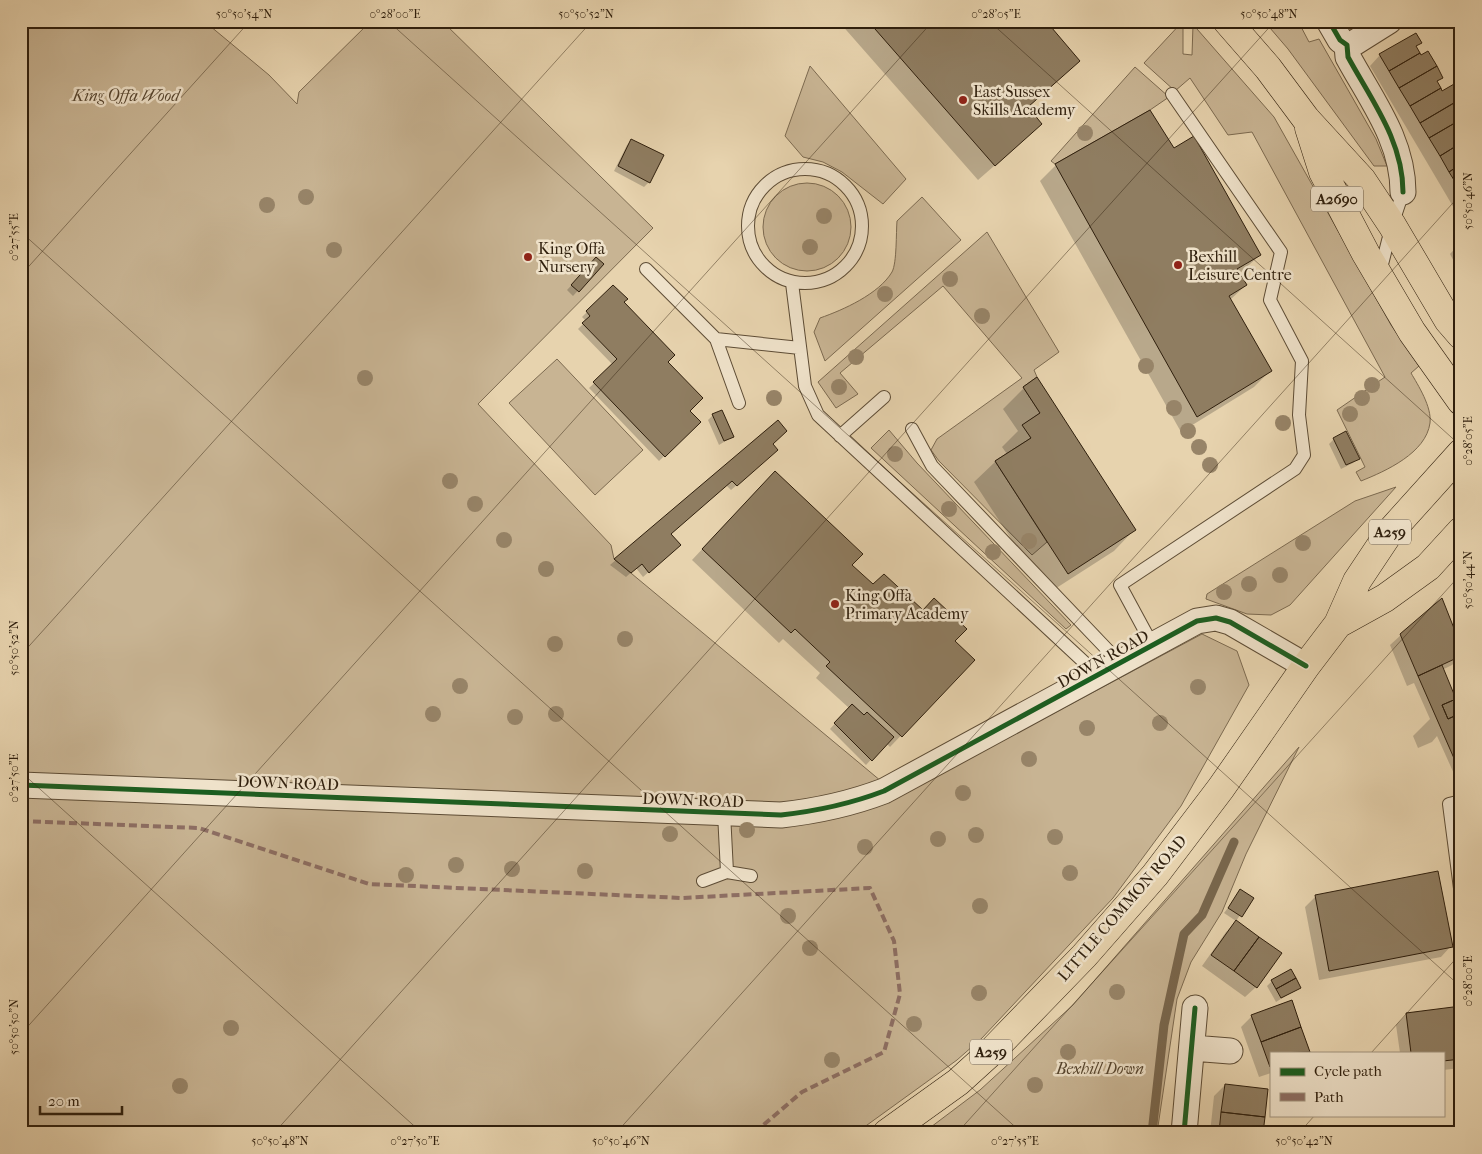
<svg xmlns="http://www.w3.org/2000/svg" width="1482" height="1154" font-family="'IM FELL French Canon',serif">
	<rect width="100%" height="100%" fill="#e7d3ae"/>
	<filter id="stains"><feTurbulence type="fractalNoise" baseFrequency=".004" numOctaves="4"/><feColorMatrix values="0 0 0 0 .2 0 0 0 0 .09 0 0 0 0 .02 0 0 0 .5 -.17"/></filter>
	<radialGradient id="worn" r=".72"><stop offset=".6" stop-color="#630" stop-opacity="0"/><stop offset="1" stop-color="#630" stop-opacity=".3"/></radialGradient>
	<path fill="#c8b493" stroke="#7c6a50" d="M 21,21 L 204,21 L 269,75 L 297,104 L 299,92 L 371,21 L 442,21 L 653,228 L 478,404 L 611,545 L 614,559 L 899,796 L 1202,634 L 1237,651 L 1249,685 L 1181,806 L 1113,898 L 982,1038 L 957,1060 L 856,1133 L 21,1133 Z
		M 1183,21 L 1183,54 L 1192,55 L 1193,25 L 1190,21 L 1274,117 L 1391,325 L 1419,366 L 1411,373 C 1418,385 1432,407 1430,423 C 1426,453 1386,471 1361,481 L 1356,472 L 1365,467 L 1337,410 L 1385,377 L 1252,132 L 1228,135 L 1190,78 L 1175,91 L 1144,63 Z
		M 1264,21 L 1298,21 L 1309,42 L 1319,39 L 1376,139 L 1387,166 L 1374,166 L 1288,49 Z
		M 810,66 L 906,179 L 883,204 L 842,172 L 823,162 L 803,157 L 785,136 Z
		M 1135,67 L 1169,97 L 1150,110 L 1055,164 L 1051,161 Z
		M763 227a44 44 0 1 1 88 0a44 44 0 1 1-88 0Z
		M 922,197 L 961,240 L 825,361 L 814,332 L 820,318 C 843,310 879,294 892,272 C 897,263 896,232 897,221 Z
		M 987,232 L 1059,352 L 1034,370 L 1037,377 L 1023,387 L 1040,413 L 1023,425 L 1031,438 L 995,461 L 1047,542 L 1032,555 L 939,461 L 931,450 L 937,439 L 1022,378 L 943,286 L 840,373 L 858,394 L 836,408 L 818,382 Z
		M 557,359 L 643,450 L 595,495 L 509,403 Z
		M 889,430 L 917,463 L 1071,625 L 1066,629 L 871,448 Z
		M 1396,487 L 1290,605 L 1271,615 L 1247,614 L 1206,599 L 1207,594 L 1355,501 Z
		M 1299,747 L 1246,854 L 1222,912 L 1191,962 L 1177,999 L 1157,1133 L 923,1133 L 980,1090 L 1073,1005 Z"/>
	<path fill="#0003" d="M 841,21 L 1044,21 L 1079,61 L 1027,108 L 1025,139 L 978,180 L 840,23 Z
		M 1067,21 L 1080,21 L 1072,28 Z
		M 1454,21 L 1461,21 L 1461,36 L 1453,23 Z
		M 1420,42 L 1415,47 L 1421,57 L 1442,77 L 1436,83 L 1442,93 L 1461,82 L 1461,101 L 1457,104 L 1461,112 L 1456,117 L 1461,124 L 1461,220 L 1370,66 L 1380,55 Z
		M 632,140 L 649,182 L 644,187 L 614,171 L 627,145 Z
		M 1173,150 L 1260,255 L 1239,274 L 1246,285 L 1230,300 L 1270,371 L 1254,387 L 1181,432 L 1040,181 L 1056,165 Z
		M 1460,243 L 1461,243 L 1461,275 L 1450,254 Z
		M 596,259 L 602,264 L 573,296 L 567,290 Z
		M 613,286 L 688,411 L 699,422 L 659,461 L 589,388 L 613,365 L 578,329 L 586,321 L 582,317 Z
		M 1024,388 L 1134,530 L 1114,551 L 1047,594 L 974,482 L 995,462 L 1007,454 L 1002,447 L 1018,431 L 1003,409 Z
		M 713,415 L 732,437 L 719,445 L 708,420 Z
		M 777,421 L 772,444 L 772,455 L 731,490 L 726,485 L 670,534 L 674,550 L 643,577 L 636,568 L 626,577 L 610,565 Z
		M 1334,439 L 1358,458 L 1353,463 L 1341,469 L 1329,444 Z
		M 764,483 L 873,586 L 954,641 L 973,660 L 890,747 L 886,743 L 866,765 L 830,729 L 849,708 L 816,678 L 820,673 L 783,639 L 779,643 L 692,560 Z
		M 1401,635 L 1461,650 L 1461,656 L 1452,665 L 1442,670 L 1461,712 L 1461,774 L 1455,776 L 1437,736 L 1432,742 L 1418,748 L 1413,736 L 1430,719 L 1414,683 L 1407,686 L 1390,645 Z
		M 1241,891 L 1252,898 L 1236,921 L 1224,913 Z
		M 1316,896 L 1451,946 L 1441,957 L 1319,980 L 1305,907 Z
		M 1236,922 L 1256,987 L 1245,997 L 1202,966 L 1226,932 Z
		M 1272,981 L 1300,987 L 1276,1002 L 1267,986 Z
		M 1461,1008 L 1461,1068 L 1443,1070 L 1443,1053 L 1400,1053 L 1396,1025 L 1407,1014 Z
		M 1252,1016 L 1309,1052 L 1271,1053 L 1271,1073 L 1259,1077 L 1241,1027 Z
		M 1225,1085 L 1262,1133 L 1210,1133 L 1214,1096 Z
		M 1299,1129 L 1315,1133 L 1295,1133 Z"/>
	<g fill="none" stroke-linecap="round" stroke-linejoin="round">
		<path stroke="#78664d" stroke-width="9" d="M 1152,1133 L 1164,1025 L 1184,934 L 1202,915 L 1234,842"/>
	</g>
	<path fill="#8f7d61" stroke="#2f1f0d" d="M 868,21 L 1046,21 L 1080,61 L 1028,107 L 1042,124 L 995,166 Z
		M 1416,33 L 1422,43 L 1416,46 L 1420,53 L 1389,71 L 1379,54 Z
		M 1428,51 L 1437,66 L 1399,88 L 1389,71 L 1420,53 L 1421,55 Z
		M 1437,66 L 1443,78 L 1437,81 L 1441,88 L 1410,106 L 1399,88 Z
		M 1461,80 L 1461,99 L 1420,123 L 1410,106 L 1441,88 L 1442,91 Z
		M 1457,101 L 1461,107 L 1461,113 L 1457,115 L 1460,120 L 1429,138 L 1420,123 Z
		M 1150,110 L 1174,148 L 1194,136 L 1261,255 L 1237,269 L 1247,285 L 1229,296 L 1272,371 L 1197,417 L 1055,164 Z
		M 1460,120 L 1461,143 L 1440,156 L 1429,138 Z
		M 631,139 L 664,155 L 650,183 L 618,166 Z
		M 1461,143 L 1461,164 L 1449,172 L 1440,156 Z
		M 1461,164 L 1461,187 L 1459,188 L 1449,172 Z
		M 596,257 L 604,264 L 579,292 L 571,285 Z
		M 613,285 L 628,299 L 624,302 L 675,355 L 668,362 L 703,398 L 690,411 L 701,422 L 665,457 L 593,382 L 617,359 L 582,323 L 590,316 L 586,311 Z
		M 1037,377 L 1136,530 L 1068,574 L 995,461 L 1031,438 L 1022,425 L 1040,413 L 1023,387 Z
		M 722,410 L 734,437 L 724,441 L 712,414 Z
		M 778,420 L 787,431 L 773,444 L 778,450 L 737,486 L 732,481 L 671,534 L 681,545 L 649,573 L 642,564 L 631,573 L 614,559 Z
		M 1346,431 L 1360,459 L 1346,465 L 1333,438 Z
		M 775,471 L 863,554 L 852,565 L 873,584 L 884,574 L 923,610 L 934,598 L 967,629 L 955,641 L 975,660 L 902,737 L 826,666 L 830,662 L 795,629 L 791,633 L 702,549 Z
		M 1442,598 L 1461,646 L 1461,656 L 1418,676 L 1400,634 Z
		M 1442,665 L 1456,699 L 1442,705 L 1448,719 L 1461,713 L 1460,772 L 1418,676 Z
		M 1456,699 L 1461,713 L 1448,719 L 1442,705 Z
		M 852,704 L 864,715 L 867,712 L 894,737 L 872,761 L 834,723 Z
		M 1438,871 L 1453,947 L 1329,971 L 1315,895 Z
		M 1240,889 L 1254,898 L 1242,917 L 1228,908 Z
		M 1236,920 L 1259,937 L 1234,971 L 1211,955 Z
		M 1259,937 L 1282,953 L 1257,988 L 1234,971 Z
		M 1291,969 L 1296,978 L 1276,989 L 1271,980 Z
		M 1296,978 L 1301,988 L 1281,998 L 1276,989 Z
		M 1292,1000 L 1301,1027 L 1261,1042 L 1251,1015 Z
		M 1461,1006 L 1461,1059 L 1443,1061 L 1443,1053 L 1411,1053 L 1406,1013 Z
		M 1301,1027 L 1310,1052 L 1271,1053 L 1270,1067 L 1261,1042 Z
		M 1225,1084 L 1268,1089 L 1265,1117 L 1221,1112 Z
		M 1221,1112 L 1265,1117 L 1263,1133 L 1219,1133 Z"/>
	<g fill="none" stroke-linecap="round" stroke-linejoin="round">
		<g stroke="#5d4c35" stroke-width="14">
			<path id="lane" d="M748 226a57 57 0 1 1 114 0a57 57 0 1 1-114 0Z
				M 646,269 L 716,339 L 800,348
				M 1380,272 L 1392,225 L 1403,192
				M 792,283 L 805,386 L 818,415 L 1099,676
				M 716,339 L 739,403
				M 912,429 L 932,466 L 1121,664
				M 840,436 L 884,397
				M 1153,646 L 1120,585 L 1295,469 L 1304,455 L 1299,415 L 1302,361 L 1270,300 L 1281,252 L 1172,94
				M 1461,801 L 1449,804 L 1461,896
				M 724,813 L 727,872
				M 703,881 L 727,872 L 751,876"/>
		</g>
		<g stroke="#5d4c35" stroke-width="27">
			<path id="street" d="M 1329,21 L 1340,40 L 1347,45 L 1348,57 C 1372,101 1403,141 1403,192
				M 1347,45 L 1354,43 L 1389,21
				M 21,785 L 781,815 C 817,811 850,804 884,791 L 1197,621 L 1216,618 L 1230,622 L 1306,666
				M 1192,1048 L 1230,1051
				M 1184,1133 L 1195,1008"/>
		</g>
		<g stroke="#2f1f0d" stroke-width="29">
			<path id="primary" d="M 1227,21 L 1268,68 L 1306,119 L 1362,180 L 1392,225 L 1448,320 L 1461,335
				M 1309,128 L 1323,172 L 1366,254 L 1412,332 L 1461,401"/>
		</g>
		<g stroke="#2f1f0d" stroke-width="29">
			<path id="highway" d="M 1338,624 L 1385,598 L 1428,567 L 1461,531
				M 887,1133 L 958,1082 L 990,1053 L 1084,956 L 1155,875 L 1221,788 L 1306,666 L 1338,624 L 1357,581 L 1389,533 L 1461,453"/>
		</g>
		<use href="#lane" stroke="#efe2ca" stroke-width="12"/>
		<use href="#street" stroke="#efe2ca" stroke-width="25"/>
		<use href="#primary" stroke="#e7d3ae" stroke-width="28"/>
		<use href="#highway" stroke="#e7d3ae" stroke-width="28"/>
		<path stroke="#8d6e63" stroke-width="4" stroke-dasharray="8 4" stroke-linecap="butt" d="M 21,821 L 199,828 L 369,884 L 682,898 L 870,888 L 894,941 L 900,994 L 884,1052 L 802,1092 L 754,1133"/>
		<g stroke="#efe2ca" stroke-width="8">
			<path id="cycleway" d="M 1329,21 L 1340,40 L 1347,45 L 1348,57 C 1372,101 1403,141 1403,192
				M 21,785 L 781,815 C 817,811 850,804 884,791 L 1197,621 L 1216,618 L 1230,622 L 1306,666
				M 1184,1133 L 1195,1008"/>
		</g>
		<use href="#cycleway" stroke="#1b5e20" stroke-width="5"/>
	</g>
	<g fill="#978468">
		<circle cx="1085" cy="133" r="8"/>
		<circle cx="306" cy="197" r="8"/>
		<circle cx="267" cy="205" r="8"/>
		<circle cx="824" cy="216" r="8"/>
		<circle cx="810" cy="247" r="8"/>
		<circle cx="334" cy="250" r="8"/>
		<circle cx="950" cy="279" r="8"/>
		<circle cx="885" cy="294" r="8"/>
		<circle cx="982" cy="316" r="8"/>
		<circle cx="856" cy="357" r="8"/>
		<circle cx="1146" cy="366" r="8"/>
		<circle cx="365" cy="378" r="8"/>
		<circle cx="1372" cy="385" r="8"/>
		<circle cx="839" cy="387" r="8"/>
		<circle cx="774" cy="398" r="8"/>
		<circle cx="1362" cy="398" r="8"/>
		<circle cx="1174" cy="408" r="8"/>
		<circle cx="1350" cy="414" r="8"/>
		<circle cx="1283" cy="423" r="8"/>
		<circle cx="1188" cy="431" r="8"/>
		<circle cx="1199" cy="447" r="8"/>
		<circle cx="895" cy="454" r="8"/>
		<circle cx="1210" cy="465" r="8"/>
		<circle cx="450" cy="481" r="8"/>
		<circle cx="475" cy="504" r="8"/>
		<circle cx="949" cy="509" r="8"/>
		<circle cx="504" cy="540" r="8"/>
		<circle cx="1029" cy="541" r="8"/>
		<circle cx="1303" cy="543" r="8"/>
		<circle cx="993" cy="552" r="8"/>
		<circle cx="546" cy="569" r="8"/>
		<circle cx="1280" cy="575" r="8"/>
		<circle cx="1249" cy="584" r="8"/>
		<circle cx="1224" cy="592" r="8"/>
		<circle cx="625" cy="639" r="8"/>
		<circle cx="555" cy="644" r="8"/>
		<circle cx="460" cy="686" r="8"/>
		<circle cx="1198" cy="687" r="8"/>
		<circle cx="433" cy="714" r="8"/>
		<circle cx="556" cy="714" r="8"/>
		<circle cx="515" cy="717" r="8"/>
		<circle cx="1160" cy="723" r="8"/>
		<circle cx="1087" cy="728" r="8"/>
		<circle cx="1029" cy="759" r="8"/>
		<circle cx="963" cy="793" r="8"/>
		<circle cx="747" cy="830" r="8"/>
		<circle cx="670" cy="834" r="8"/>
		<circle cx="976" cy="835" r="8"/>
		<circle cx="1055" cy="837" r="8"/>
		<circle cx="938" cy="839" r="8"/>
		<circle cx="865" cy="847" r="8"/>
		<circle cx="456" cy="865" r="8"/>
		<circle cx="512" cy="869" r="8"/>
		<circle cx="585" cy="871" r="8"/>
		<circle cx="1070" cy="873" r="8"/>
		<circle cx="406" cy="875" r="8"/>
		<circle cx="980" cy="906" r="8"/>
		<circle cx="788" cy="916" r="8"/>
		<circle cx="810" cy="948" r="8"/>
		<circle cx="1117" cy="992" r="8"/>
		<circle cx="979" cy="993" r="8"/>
		<circle cx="914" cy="1024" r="8"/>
		<circle cx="231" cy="1028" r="8"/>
		<circle cx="1068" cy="1052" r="8"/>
		<circle cx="832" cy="1060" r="8"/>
		<circle cx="1035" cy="1085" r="8"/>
		<circle cx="180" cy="1086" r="8"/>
	</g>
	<path fill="none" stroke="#2f1f0d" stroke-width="1" stroke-opacity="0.45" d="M 388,21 L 1461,987M 989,21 L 1461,446M 21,232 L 1022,1133M 21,275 L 250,21M 21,655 L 592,21M 21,772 L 422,1133M 21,1034 L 933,21M 1371,1053 L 1461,953M 274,1133 L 1275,21M 616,1133 L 1461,194M 957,1133 L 1461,574M 1299,1133 L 1315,1115"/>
	<g fill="#8f2418" stroke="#efe2ca" stroke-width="2">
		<circle cx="963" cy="100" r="5"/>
		<circle cx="528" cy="257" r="5"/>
		<circle cx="1178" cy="265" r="5"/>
		<circle cx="835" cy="604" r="5"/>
	</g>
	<g text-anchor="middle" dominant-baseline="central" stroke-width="5" stroke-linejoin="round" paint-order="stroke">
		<g fill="#efe2ca" stroke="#695a46" stroke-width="1">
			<rect x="1311" y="186.5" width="52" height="25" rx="4"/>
			<rect x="1369" y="519.5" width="42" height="25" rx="4"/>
			<rect x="970" y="1039.5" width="42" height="25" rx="4"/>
		</g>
		<g font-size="15" font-weight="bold" fill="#2f1f0d">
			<text x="1337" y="199">A2690</text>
			<text x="1390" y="532">A259</text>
			<text x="991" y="1052">A259</text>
		</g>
		<g font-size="16" fill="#2f1f0d" stroke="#efe2ca" text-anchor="start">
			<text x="973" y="91">East Sussex<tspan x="973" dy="18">Skills Academy</tspan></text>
			<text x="538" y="248">King Offa<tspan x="538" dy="18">Nursery</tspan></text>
			<text x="1188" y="256">Bexhill<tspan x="1188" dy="18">Leisure Centre</tspan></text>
			<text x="845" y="595">King Offa<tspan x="845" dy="18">Primary Academy</tspan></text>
		</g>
		<g font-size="16" font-style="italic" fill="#55442e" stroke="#efe2ca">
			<text x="126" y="95">King Offa Wood</text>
			<text x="1100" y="1068">Bexhill Down</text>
		</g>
		<g font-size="16" fill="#2f1f0d" stroke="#efe2ca">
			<text transform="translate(1103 659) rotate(-29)">DOWN ROAD</text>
			<text transform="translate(288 783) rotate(2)">DOWN ROAD</text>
			<text transform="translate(693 800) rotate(2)">DOWN ROAD</text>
			<text transform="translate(1122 908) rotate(-49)">LITTLE COMMON ROAD</text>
		</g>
	</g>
	<rect width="1482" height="1154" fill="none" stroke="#e7d3ae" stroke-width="55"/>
	<rect x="1270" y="1052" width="175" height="65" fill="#efe2ca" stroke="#a2947e"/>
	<rect x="1280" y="1068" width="25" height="8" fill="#1b5e20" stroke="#a2947e"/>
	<text x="1314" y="1076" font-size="15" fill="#2f1f0d">Cycle path</text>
	<rect x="1280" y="1093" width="25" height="8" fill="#8d6e63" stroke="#a2947e"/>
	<text x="1314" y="1102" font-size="15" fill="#2f1f0d">Path</text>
	<path d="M40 1106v8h82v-8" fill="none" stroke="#2f1f0d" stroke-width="2.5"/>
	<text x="48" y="1106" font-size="15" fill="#2f1f0d" stroke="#efe2ca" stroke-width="4" paint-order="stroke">20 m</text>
	<rect x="28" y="28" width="1426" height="1098" fill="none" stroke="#2f1f0d" stroke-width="2"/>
	<g font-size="12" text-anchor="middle" fill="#2f1f0d">
		<text x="244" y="18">50°50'54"N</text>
		<text x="395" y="18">0°28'00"E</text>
		<text x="586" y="18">50°50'52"N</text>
		<text x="996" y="18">0°28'05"E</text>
		<text x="1269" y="18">50°50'48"N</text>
		<text transform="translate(1468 201) rotate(-90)" y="4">50°50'46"N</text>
		<text transform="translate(14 237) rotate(-90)" y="4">0°27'55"E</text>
		<text transform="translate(1468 441) rotate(-90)" y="4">0°28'05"E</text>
		<text transform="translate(1468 580) rotate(-90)" y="4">50°50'44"N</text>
		<text transform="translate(14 648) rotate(-90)" y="4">50°50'52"N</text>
		<text transform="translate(14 778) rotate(-90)" y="4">0°27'50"E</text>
		<text transform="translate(1468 981) rotate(-90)" y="4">0°28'00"E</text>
		<text transform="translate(14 1027) rotate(-90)" y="4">50°50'50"N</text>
		<text x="280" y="1145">50°50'48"N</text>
		<text x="415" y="1145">0°27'50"E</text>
		<text x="621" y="1145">50°50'46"N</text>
		<text x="1015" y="1145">0°27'55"E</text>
		<text x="1304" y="1145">50°50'42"N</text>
	</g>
	<rect width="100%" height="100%" filter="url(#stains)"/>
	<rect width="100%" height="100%" fill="url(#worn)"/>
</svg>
